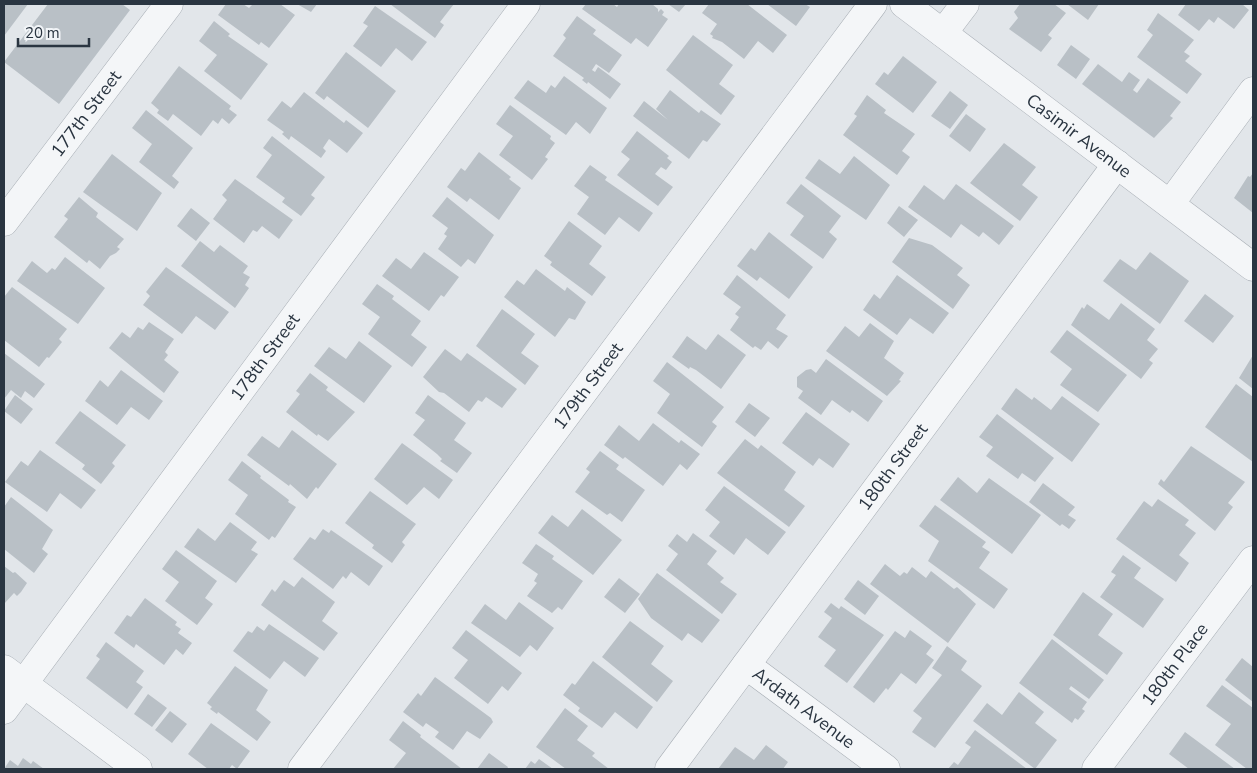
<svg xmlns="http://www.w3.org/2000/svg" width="1257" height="773" font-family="'Nunito Sans',sans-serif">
	<rect width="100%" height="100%" fill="#e2e6ea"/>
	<path fill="#b9c0c6" d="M 4,4 L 28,4 L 4,36 Z
		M 48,4 L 122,4 L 130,10 L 59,104 L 4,62 Z
		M 226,4 L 243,4 L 249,8 L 253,4 L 280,4 L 295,15 L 269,48 L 261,42 L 259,45 L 218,15 Z
		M 297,4 L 317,4 L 311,12 Z
		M 390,4 L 454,4 L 440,22 L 444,25 L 435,38 Z
		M 586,4 L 613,4 L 617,7 L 619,4 L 652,4 L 658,9 L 658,12 L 661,9 L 664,12 L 662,15 L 668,19 L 648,47 L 636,38 L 631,44 L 582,9 Z
		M 668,4 L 686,4 L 679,12 Z
		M 709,4 L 747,4 L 787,35 L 773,53 L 758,41 L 744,59 L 722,42 L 712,38 L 713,36 L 710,34 L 717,24 L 702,13 Z
		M 767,4 L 805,4 L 810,7 L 796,26 Z
		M 1020,4 L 1054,4 L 1066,13 L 1048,35 L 1052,38 L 1041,52 L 1009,29 L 1018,18 L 1014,12 Z
		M 1067,4 L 1099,4 L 1088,20 Z
		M 1186,4 L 1242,4 L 1249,10 L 1234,29 L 1218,17 L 1214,23 L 1209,19 L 1199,31 L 1178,15 Z
		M 375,6 L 427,42 L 412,61 L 396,48 L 381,67 L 353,46 L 368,26 L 363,23 Z
		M 1158,13 L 1194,40 L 1184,52 L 1190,56 L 1185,61 L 1202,74 L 1187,94 L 1137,57 L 1153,35 L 1147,30 Z
		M 577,16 L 596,30 L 593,34 L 622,55 L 609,73 L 596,64 L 592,70 L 595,72 L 598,67 L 621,84 L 610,99 L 588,82 L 587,84 L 582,80 L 584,78 L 553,56 L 566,38 L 563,35 Z
		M 214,21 L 230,34 L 228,36 L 268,64 L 241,100 L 204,71 L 217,55 L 199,41 Z
		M 693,35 L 733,65 L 719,84 L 735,96 L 721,115 L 666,70 Z
		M 1071,45 L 1090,59 L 1076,79 L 1057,65 Z
		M 346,52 L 396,91 L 368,128 L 327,96 L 324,100 L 315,93 Z
		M 903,56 L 937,82 L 913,113 L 875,84 L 884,72 L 888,75 Z
		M 1098,64 L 1122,82 L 1129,72 L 1140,80 L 1133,90 L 1137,93 L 1148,78 L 1181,102 L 1170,116 L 1173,118 L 1154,138 L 1082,84 Z
		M 179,66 L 231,106 L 229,109 L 237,115 L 229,124 L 222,118 L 218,124 L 213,120 L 201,136 L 173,114 L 168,121 L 157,113 L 159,110 L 151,103 Z
		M 564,76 L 607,108 L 590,134 L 576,122 L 566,135 L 514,98 L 528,80 L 546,93 L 551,85 L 555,88 Z
		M 670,90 L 699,113 L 701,110 L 721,124 L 707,142 L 703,140 L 689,159 L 633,116 L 644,101 L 668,120 L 656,109 Z
		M 950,91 L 968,105 L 950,129 L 931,116 Z
		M 304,92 L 344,123 L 346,120 L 363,133 L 347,153 L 329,139 L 323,148 L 326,151 L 321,158 L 291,136 L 289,140 L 282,134 L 284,132 L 267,120 L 282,101 L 291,108 Z
		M 867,95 L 886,110 L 884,113 L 915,134 L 902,151 L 910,157 L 897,175 L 843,135 L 857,116 L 854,114 Z
		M 510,105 L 551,136 L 550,139 L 555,143 L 545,157 L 548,159 L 532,180 L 499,155 L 513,136 L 496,124 Z
		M 146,110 L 193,148 L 172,176 L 179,182 L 174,189 L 139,162 L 152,144 L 132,128 Z
		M 966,114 L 986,129 L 970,152 L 949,136 Z
		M 637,131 L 669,156 L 667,158 L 672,162 L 666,170 L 661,167 L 655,174 L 673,187 L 658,206 L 617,175 L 630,159 L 621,152 Z
		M 272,136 L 325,177 L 311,195 L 315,198 L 301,216 L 282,202 L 285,198 L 256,177 L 272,155 L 263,148 Z
		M 1004,143 L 1036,167 L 1022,185 L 1038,197 L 1020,221 L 970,183 Z
		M 479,152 L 511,177 L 509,179 L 521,188 L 499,220 L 470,198 L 467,202 L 447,187 L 461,168 L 465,171 Z
		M 112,154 L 162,193 L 137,231 L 83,192 Z
		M 854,156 L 890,185 L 866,220 L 805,178 L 819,159 L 840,174 Z
		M 590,165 L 607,177 L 605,180 L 653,213 L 639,232 L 619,217 L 605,235 L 577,214 L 589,197 L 574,186 Z
		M 1253,173 L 1253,213 L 1234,198 L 1248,176 L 1250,177 Z
		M 235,179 L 293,220 L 279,239 L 262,226 L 257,232 L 253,230 L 244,243 L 213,219 L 227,200 L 222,195 Z
		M 801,184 L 841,216 L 829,232 L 837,239 L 823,259 L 790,235 L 804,216 L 786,203 Z
		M 956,184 L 1014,226 L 999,245 L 983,232 L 979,237 L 961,224 L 951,238 L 908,207 L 924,185 L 944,200 Z
		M 79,197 L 98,213 L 96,217 L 124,239 L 117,247 L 120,249 L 116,253 L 110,256 L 100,269 L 89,260 L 87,263 L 54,237 L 68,219 L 64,216 Z
		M 447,197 L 494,235 L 475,264 L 468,259 L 461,267 L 438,249 L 447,236 L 444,234 L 448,228 L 432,216 Z
		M 899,206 L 918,220 L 904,237 L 887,223 Z
		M 191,208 L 210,223 L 196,241 L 177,226 Z
		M 569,221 L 602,246 L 589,264 L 606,277 L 592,296 L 550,265 L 552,262 L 544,256 Z
		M 769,232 L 813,267 L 789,299 L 760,277 L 757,281 L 737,266 L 751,248 L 755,251 Z
		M 909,238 L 932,245 L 963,268 L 957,275 L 970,285 L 953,309 L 892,262 Z
		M 200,241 L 214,252 L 220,245 L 248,266 L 243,273 L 250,277 L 245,285 L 249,288 L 235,308 L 181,266 Z
		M 424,252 L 459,277 L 444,297 L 441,295 L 429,311 L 382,276 L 396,258 L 411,269 Z
		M 1150,252 L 1189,281 L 1160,324 L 1103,281 L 1120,259 L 1136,270 Z
		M 65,257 L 105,288 L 78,324 L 17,281 L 32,261 L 47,273 L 52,268 L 55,270 Z
		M 166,267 L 229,312 L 215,330 L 196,316 L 182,334 L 143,305 L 150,296 L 146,292 Z
		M 536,269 L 565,291 L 567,287 L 586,302 L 575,320 L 569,318 L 555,337 L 504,297 L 517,280 L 524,285 Z
		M 737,275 L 786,315 L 776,329 L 788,336 L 778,349 L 768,341 L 761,350 L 755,346 L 753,348 L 730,330 L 739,317 L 735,314 L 741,307 L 723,294 Z
		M 897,275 L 949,313 L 933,334 L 910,318 L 897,335 L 863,310 L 874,294 L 880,299 Z
		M 377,284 L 394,296 L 392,299 L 421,321 L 411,335 L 427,347 L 412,367 L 368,334 L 380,317 L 362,304 Z
		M 12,287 L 67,329 L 59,339 L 62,342 L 49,358 L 47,357 L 39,367 L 4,340 L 4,297 Z
		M 1205,294 L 1234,316 L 1213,343 L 1184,321 Z
		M 1121,303 L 1155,329 L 1147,340 L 1158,349 L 1149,360 L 1153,363 L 1141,379 L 1071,325 L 1082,307 L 1084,309 L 1087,304 L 1109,320 Z
		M 502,309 L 535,334 L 521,353 L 539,366 L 525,385 L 476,346 Z
		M 149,322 L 174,339 L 165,352 L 168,355 L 164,360 L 179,372 L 164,393 L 109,348 L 122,332 L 130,338 L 138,327 L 143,330 Z
		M 870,323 L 894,341 L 884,358 L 904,373 L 899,380 L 901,381 L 887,396 L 826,351 L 845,326 L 859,337 Z
		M 1067,330 L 1127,375 L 1098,412 L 1060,385 L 1072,369 L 1050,352 Z
		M 718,334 L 746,355 L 721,389 L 696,370 L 690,367 L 689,369 L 672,357 L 687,336 L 706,350 Z
		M 359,341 L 392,366 L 364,403 L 314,366 L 329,347 L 346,359 Z
		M 445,349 L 461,361 L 467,353 L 517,389 L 502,408 L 486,397 L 482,402 L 478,400 L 469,412 L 444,393 L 439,392 L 423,377 Z
		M 4,353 L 45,384 L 34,398 L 25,391 L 21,398 L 11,390 L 4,399 Z
		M 1253,355 L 1253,389 L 1239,378 Z
		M 826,359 L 883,401 L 868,422 L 852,410 L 850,413 L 832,400 L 821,415 L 798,398 L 803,391 L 797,387 L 797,377 L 806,370 L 811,369 L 816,373 Z
		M 667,362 L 724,407 L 712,422 L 717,426 L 702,447 L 657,413 L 670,394 L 653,381 Z
		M 121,370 L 163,401 L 149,420 L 131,407 L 117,425 L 85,401 L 100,380 L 108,387 Z
		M 310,373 L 328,387 L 326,390 L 355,412 L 328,441 L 318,434 L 317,436 L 286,412 L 300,394 L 296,391 Z
		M 1236,384 L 1253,397 L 1253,462 L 1205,427 Z
		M 1016,388 L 1032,400 L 1034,397 L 1051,410 L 1062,396 L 1100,424 L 1072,462 L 1001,409 Z
		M 15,395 L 33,409 L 21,424 L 4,411 Z
		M 428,395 L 466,423 L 454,440 L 472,453 L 457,473 L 440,461 L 442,459 L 437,454 L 413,435 L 425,420 L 415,413 Z
		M 749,403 L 770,418 L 755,437 L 735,422 Z
		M 80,411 L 126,445 L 112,463 L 115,466 L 101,484 L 82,469 L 85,465 L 55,443 Z
		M 806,412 L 850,444 L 833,468 L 819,458 L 813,466 L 782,443 Z
		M 997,414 L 1054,458 L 1035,482 L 1022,473 L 1018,479 L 986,456 L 993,447 L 979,437 Z
		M 653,423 L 679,443 L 681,440 L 700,454 L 687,470 L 680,464 L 663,486 L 625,457 L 623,459 L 604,445 L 619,425 L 639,441 Z
		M 292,430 L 337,464 L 318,489 L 316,487 L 307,499 L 290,484 L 289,486 L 247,455 L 262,436 L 279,448 Z
		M 745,439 L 758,449 L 761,445 L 796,472 L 784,490 L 805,506 L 789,527 L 717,473 Z
		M 402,443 L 453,480 L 439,499 L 424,487 L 407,505 L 374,479 Z
		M 1191,446 L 1245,482 L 1228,503 L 1233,507 L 1215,531 L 1158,484 L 1161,479 L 1164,482 Z
		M 40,450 L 96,490 L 81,509 L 60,493 L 47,512 L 5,482 L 21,461 L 28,466 Z
		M 600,451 L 619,465 L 616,469 L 645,490 L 622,522 L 610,513 L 607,515 L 575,492 L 590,472 L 586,469 Z
		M 242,461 L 261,476 L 260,478 L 289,500 L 288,502 L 296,507 L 275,538 L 272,536 L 269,540 L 235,514 L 248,495 L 228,480 Z
		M 958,477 L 977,493 L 989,478 L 1041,515 L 1012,554 L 940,500 Z
		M 1043,483 L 1075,507 L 1068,515 L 1076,520 L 1069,529 L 1062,524 L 1060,526 L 1029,502 Z
		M 724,486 L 786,532 L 768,555 L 746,538 L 734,555 L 709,536 L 720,522 L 705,510 Z
		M 370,491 L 416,524 L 402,542 L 405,545 L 392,563 L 372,548 L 374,545 L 345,523 Z
		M 11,497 L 53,530 L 42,549 L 48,554 L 34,573 L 4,549 L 4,507 Z
		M 1158,499 L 1189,520 L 1185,525 L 1196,533 L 1179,555 L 1189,563 L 1176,582 L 1116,539 L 1144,501 L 1152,507 Z
		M 935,505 L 986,542 L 982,547 L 990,552 L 979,568 L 1008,589 L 994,609 L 928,561 L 939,541 L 919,526 Z
		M 582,509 L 622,540 L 593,575 L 538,533 L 552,515 L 568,527 Z
		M 230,522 L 257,542 L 251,550 L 258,554 L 236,583 L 184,547 L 198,528 L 215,541 Z
		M 323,529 L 329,533 L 331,530 L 383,566 L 369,586 L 351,572 L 346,579 L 343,576 L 333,589 L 293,559 L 310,537 L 315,540 Z
		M 693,533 L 717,551 L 707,564 L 724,578 L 720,582 L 737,594 L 722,614 L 666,570 L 678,554 L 668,546 L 677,534 L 687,542 Z
		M 536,544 L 554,556 L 552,559 L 583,581 L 562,610 L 558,607 L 552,613 L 527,596 L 537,583 L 534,581 L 538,574 L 522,563 Z
		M 176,550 L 217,581 L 205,598 L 213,604 L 197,625 L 165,601 L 179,582 L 162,569 Z
		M 1123,555 L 1141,568 L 1134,578 L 1164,599 L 1143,628 L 1100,597 L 1116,575 L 1111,572 Z
		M 885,564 L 900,576 L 904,572 L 907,574 L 912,567 L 926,578 L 931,571 L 954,589 L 957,587 L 976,604 L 948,643 L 870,584 Z
		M 4,566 L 13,573 L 15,572 L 27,583 L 21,592 L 17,596 L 14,593 L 4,604 Z
		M 657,573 L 720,620 L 702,643 L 688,633 L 682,641 L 651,618 L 638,599 Z
		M 302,577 L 335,602 L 322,621 L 338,633 L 324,651 L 261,605 L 272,589 L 275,592 L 284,580 L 294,587 Z
		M 619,578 L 640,594 L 625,613 L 604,597 Z
		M 858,580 L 879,596 L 865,615 L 844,599 Z
		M 1083,592 L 1113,614 L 1098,635 L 1123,653 L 1107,675 L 1053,635 Z
		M 145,598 L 177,622 L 175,625 L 181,629 L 178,633 L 192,643 L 183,655 L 176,649 L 164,665 L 136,644 L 134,648 L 114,633 L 127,615 L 131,617 Z
		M 519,602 L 554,628 L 537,651 L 530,645 L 520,657 L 471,623 L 485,604 L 506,620 Z
		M 831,603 L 839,609 L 841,606 L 884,635 L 847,683 L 824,666 L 836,650 L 818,637 L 832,618 L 824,612 Z
		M 630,621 L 664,646 L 651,664 L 673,681 L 657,702 L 602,657 Z
		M 269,624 L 319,658 L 305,677 L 284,661 L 270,679 L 233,651 L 248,631 L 252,633 L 257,626 L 264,631 Z
		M 466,630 L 522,673 L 508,691 L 502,686 L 488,704 L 454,678 L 468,660 L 452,648 Z
		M 910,630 L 932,646 L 926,654 L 934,660 L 916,684 L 901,673 L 888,690 L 886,688 L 874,703 L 853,687 L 895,631 L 905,638 Z
		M 1052,639 L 1104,680 L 1089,699 L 1071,686 L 1069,689 L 1087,702 L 1082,709 L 1085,711 L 1078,720 L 1075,718 L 1072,723 L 1019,683 Z
		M 106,642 L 144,671 L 136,682 L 143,687 L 127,709 L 86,678 L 100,659 L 96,656 Z
		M 947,646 L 967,661 L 961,670 L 982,686 L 935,748 L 912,732 L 922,718 L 913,711 L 942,675 L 932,668 Z
		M 1242,658 L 1253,667 L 1253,702 L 1225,680 Z
		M 593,661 L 653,707 L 637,729 L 615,712 L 602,728 L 578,711 L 580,708 L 563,695 L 572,683 L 575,685 Z
		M 235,666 L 268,690 L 256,710 L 271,722 L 257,741 L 218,712 L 217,714 L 210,709 L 212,707 L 207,703 Z
		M 435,677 L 491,718 L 493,722 L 480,739 L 467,731 L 453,750 L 435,737 L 439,732 L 426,723 L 423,727 L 403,712 L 418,693 L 421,696 Z
		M 1222,685 L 1253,708 L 1252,769 L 1247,769 L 1215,745 L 1231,724 L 1206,706 Z
		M 1019,692 L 1044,712 L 1035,723 L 1057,740 L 1035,769 L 973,721 L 987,703 L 1002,715 Z
		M 148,694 L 167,708 L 152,727 L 134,714 Z
		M 565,708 L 588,726 L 577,740 L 595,753 L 592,756 L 609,769 L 566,769 L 536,747 Z
		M 170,711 L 187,724 L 172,743 L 155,730 Z
		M 403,721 L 421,735 L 420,737 L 462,769 L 393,769 L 406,753 L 389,740 Z
		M 211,723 L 250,751 L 237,769 L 232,765 L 229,769 L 208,769 L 188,754 Z
		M 975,730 L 1027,769 L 948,769 L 954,762 L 958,765 L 971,747 L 965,743 Z
		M 1185,732 L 1235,769 L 1189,769 L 1169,754 Z
		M 766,745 L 788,762 L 783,769 L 718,769 L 735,747 L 754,760 Z
		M 489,753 L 508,767 L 507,769 L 477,769 Z
		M 23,758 L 31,764 L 33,761 L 44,769 L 4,769 L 10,760 L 18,766 Z
		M 539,759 L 553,769 L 525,769 L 531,761 L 535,764 Z"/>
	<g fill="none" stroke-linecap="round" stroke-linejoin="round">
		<g stroke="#a7adb4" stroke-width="29">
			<g id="minor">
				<path id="s1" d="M 904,4 L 1253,267"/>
				<path d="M 943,33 L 965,4"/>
				<path d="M 1170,204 L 1253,91"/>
				<path id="s2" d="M 4,222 L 169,4"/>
				<path id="s3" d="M 746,665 L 886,769"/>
				<path d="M 4,669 L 138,769"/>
				<path id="s4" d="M 4,710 L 526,4"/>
				<path id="s5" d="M 302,769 L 873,4"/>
				<path id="s6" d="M 669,769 L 1117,164"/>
				<path id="s7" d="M 1096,769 L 1253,560"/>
			</g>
		</g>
		<use href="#minor" stroke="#f4f6f8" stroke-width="28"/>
	</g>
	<g text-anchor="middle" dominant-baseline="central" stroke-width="4" stroke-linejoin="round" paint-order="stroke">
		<g font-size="18" fill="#2a3541" stroke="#f1f4f7">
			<text stroke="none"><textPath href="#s2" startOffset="136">177th Street</textPath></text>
			<text stroke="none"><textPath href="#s1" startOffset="219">Casimir Avenue</textPath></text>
			<text stroke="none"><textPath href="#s4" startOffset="439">178th Street</textPath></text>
			<text stroke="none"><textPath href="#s5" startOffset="478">179th Street</textPath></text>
			<text stroke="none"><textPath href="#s6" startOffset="376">180th Street</textPath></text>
			<text stroke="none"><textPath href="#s7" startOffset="131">180th Place</textPath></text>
			<text stroke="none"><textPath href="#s3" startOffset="72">Ardath Avenue</textPath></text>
		</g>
	</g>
	<rect width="1257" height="773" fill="none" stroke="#2a3541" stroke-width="10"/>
	<path d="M18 38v8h71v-8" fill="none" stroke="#2a3541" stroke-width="2.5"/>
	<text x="25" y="38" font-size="15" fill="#2a3541" stroke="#f1f4f7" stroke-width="4" paint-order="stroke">20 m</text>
</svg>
